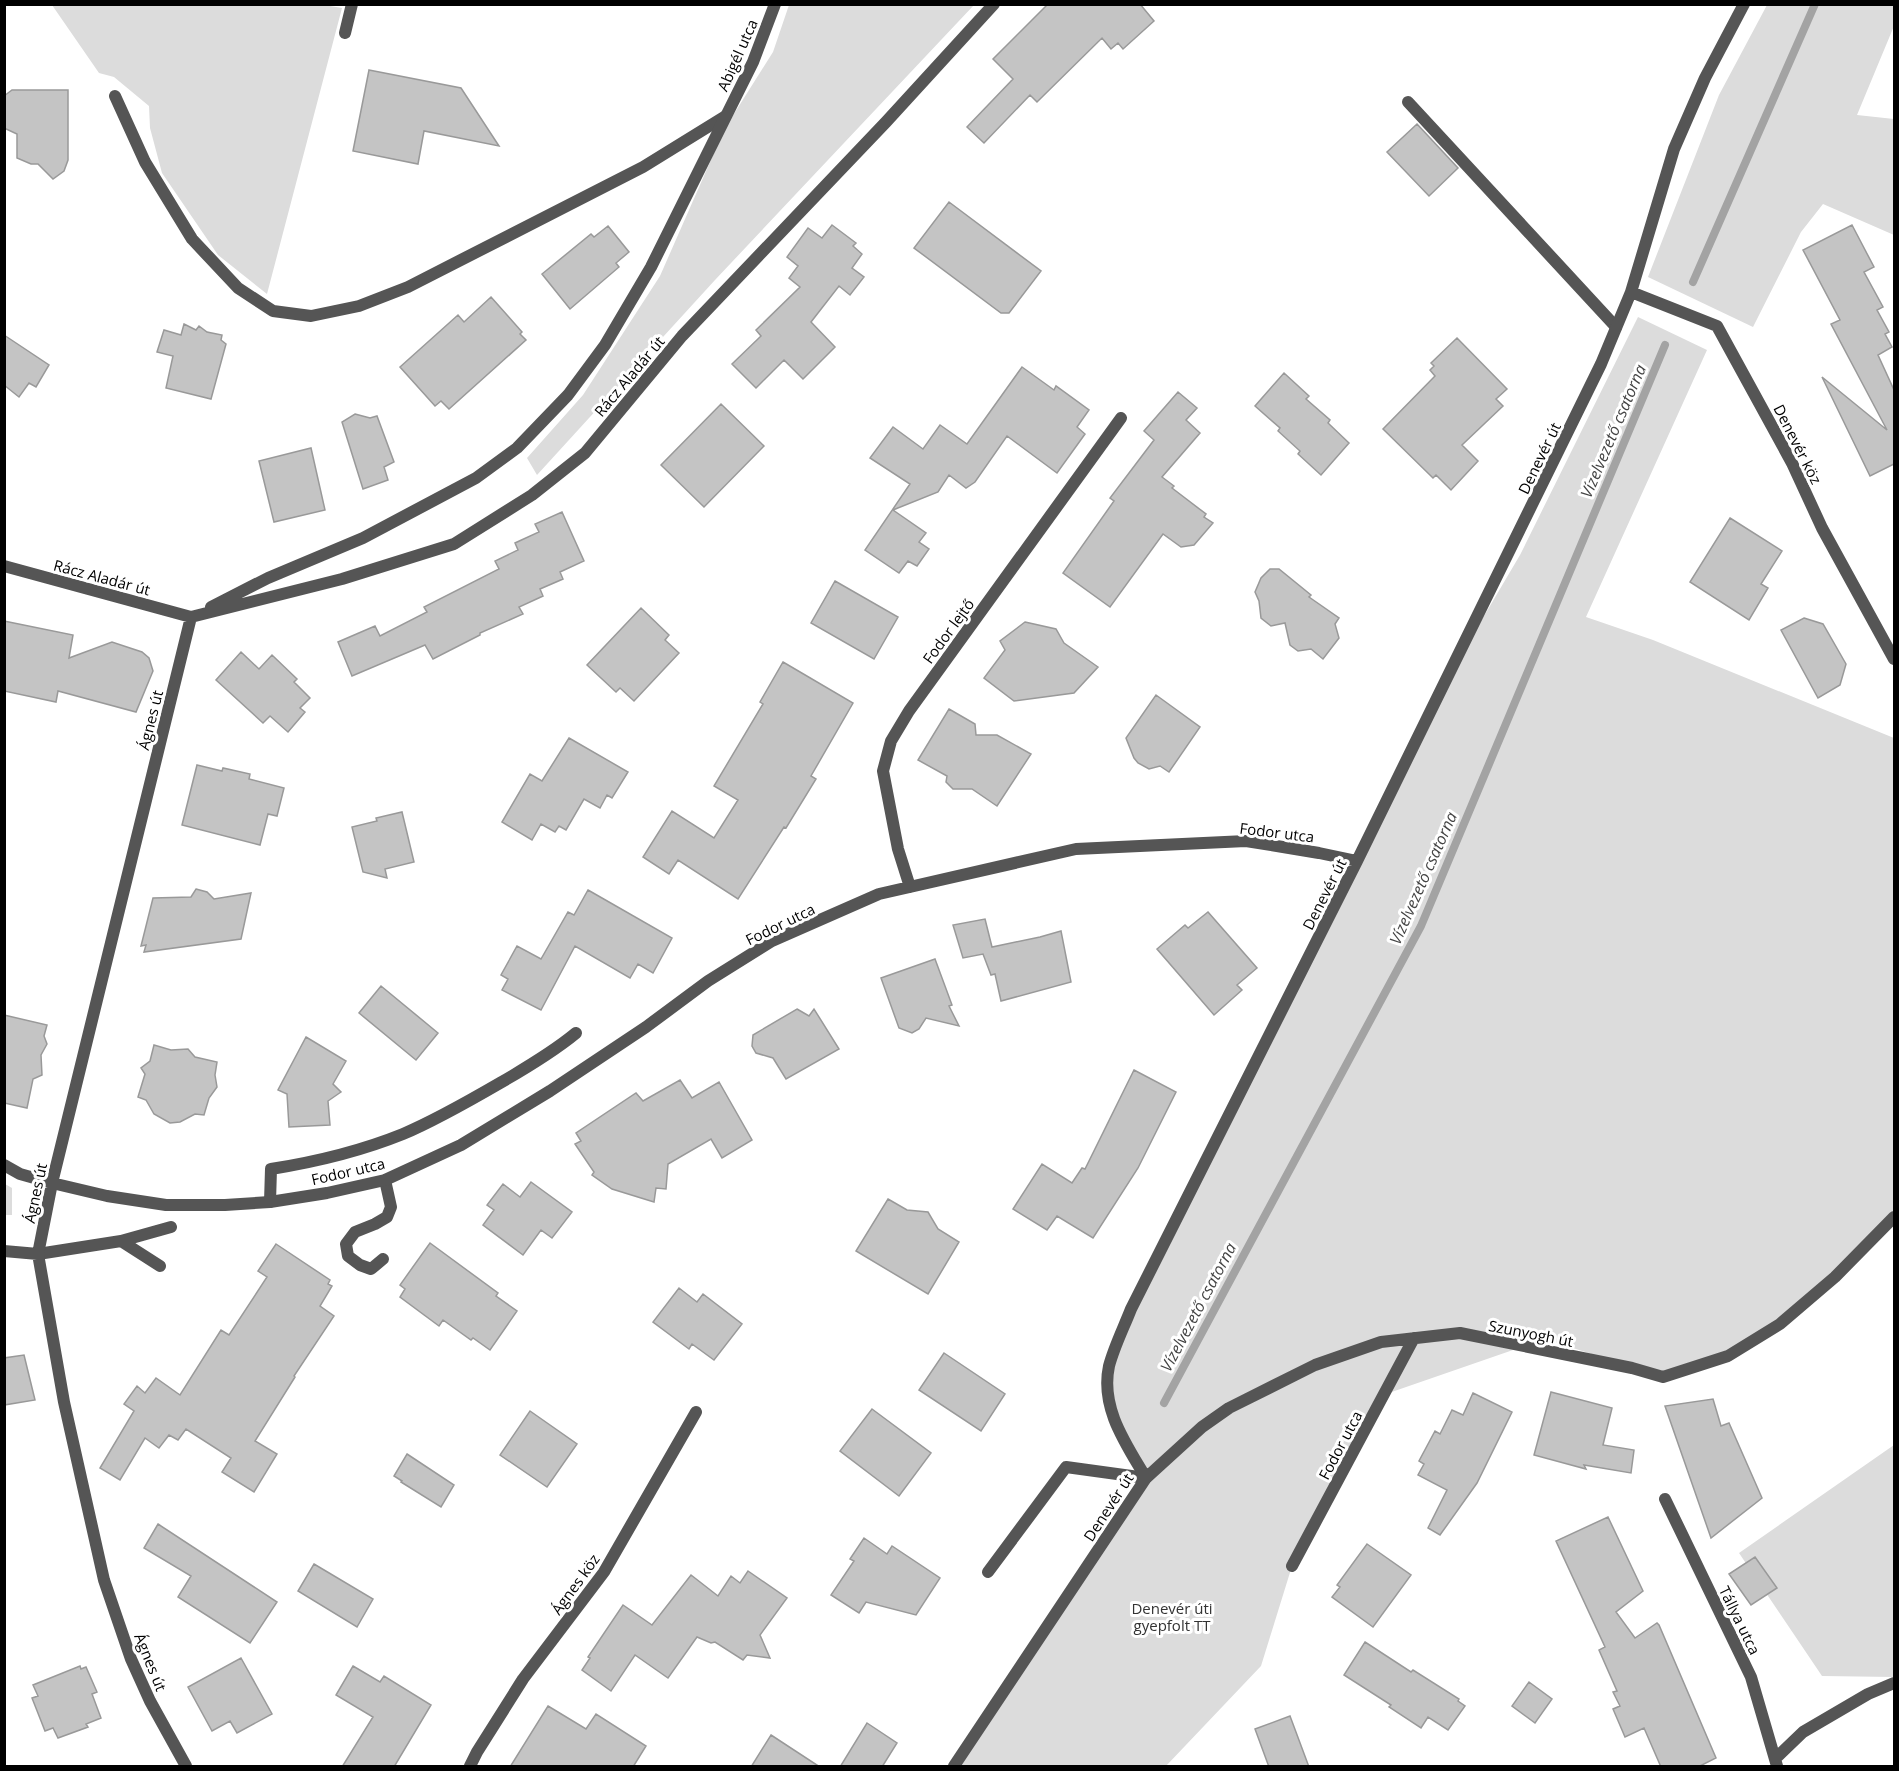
<svg xmlns="http://www.w3.org/2000/svg" width="1899" height="1771" font-family="'Open Sans',sans-serif">
	<rect width="100%" height="100%" fill="#fff"/>
	<path fill="#dcdcdc" d="M 324,5 L 342,8 L 267,294 L 218,255 L 162,173 L 150,128 L 149,106 L 114,77 L 99,73 L 52,5 Z
		M 789,5 L 974,5 L 715,280 L 537,475 L 527,458 L 583,395 L 660,276 L 725,128 L 773,52 Z
		M 1767,5 L 1894,5 L 1894,26 L 1857,115 L 1894,119 L 1894,235 L 1823,204 L 1801,232 L 1753,327 L 1648,277 L 1719,95 Z
		M 1638,317 L 1707,350 L 1586,617 L 1653,640 L 1894,738 L 1894,1217 L 1835,1277 L 1728,1356 L 1663,1377 L 1545,1339 L 1383,1395 L 1292,1566 L 1261,1666 L 1166,1766 L 954,1766 L 1146,1478 L 1119,1432 L 1109,1366 L 1451,672 L 1520,555 Z
		M 5,1184 L 12,1188 L 12,1215 L 5,1215 Z
		M 1894,1445 L 1894,1677 L 1822,1676 L 1739,1553 Z"/>
	<g fill="none" stroke-linecap="round" stroke-linejoin="round">
		<path stroke="#a3a3a3" stroke-width="8" d="M 1693,282 L 1815,4
			M 1164,1403 L 1421,926 L 1665,345"/>
	</g>
	<path fill="#c4c4c4" stroke="#999" stroke-width="1.5" d="M 1048,4 L 1140,4 L 1154,21 L 1123,49 L 1118,43 L 1111,49 L 1102,38 L 1037,102 L 1030,95 L 984,143 L 967,127 L 1013,79 L 993,59 Z
		M 369,70 L 461,88 L 499,146 L 424,131 L 418,164 L 353,151 Z
		M 12,90 L 68,90 L 68,160 L 64,171 L 53,179 L 38,164 L 31,164 L 17,158 L 17,134 L 4,128 L 4,96 Z
		M 1417,124 L 1458,168 L 1429,196 L 1387,152 Z
		M 949,202 L 1041,271 L 1009,313 L 1001,313 L 914,248 Z
		M 832,225 L 856,243 L 853,246 L 862,254 L 852,268 L 864,277 L 850,295 L 839,286 L 811,322 L 835,347 L 803,379 L 784,360 L 756,388 L 732,364 L 761,336 L 756,330 L 800,287 L 789,278 L 798,266 L 787,257 L 808,228 L 822,238 Z
		M 1852,225 L 1874,267 L 1864,272 L 1883,307 L 1877,310 L 1889,332 L 1885,334 L 1892,347 L 1878,355 L 1894,390 L 1894,464 L 1870,476 L 1822,377 L 1887,430 L 1831,324 L 1840,320 L 1803,250 Z
		M 608,226 L 629,252 L 616,263 L 619,267 L 570,309 L 542,274 L 591,234 L 594,237 Z
		M 491,297 L 522,332 L 520,334 L 526,340 L 449,409 L 441,401 L 435,406 L 400,367 L 458,315 L 464,322 Z
		M 184,324 L 196,330 L 199,326 L 207,332 L 222,335 L 221,340 L 226,344 L 211,399 L 166,388 L 173,356 L 157,352 L 164,330 L 181,335 Z
		M 4,335 L 49,365 L 36,387 L 29,383 L 19,397 L 4,385 Z
		M 1457,338 L 1507,389 L 1496,399 L 1503,406 L 1462,445 L 1478,461 L 1451,490 L 1436,475 L 1433,478 L 1383,429 L 1435,376 L 1430,370 L 1434,366 L 1431,363 Z
		M 1022,367 L 1054,390 L 1056,386 L 1089,410 L 1077,427 L 1085,434 L 1057,473 L 1007,436 L 975,482 L 966,488 L 949,475 L 938,492 L 893,510 L 926,533 L 919,542 L 929,549 L 917,566 L 908,561 L 899,573 L 865,550 L 910,484 L 870,458 L 893,427 L 923,449 L 940,425 L 967,444 Z
		M 1284,373 L 1309,396 L 1306,399 L 1330,420 L 1328,423 L 1349,443 L 1321,475 L 1298,454 L 1300,451 L 1278,431 L 1280,428 L 1255,406 Z
		M 1178,392 L 1197,408 L 1186,420 L 1200,433 L 1162,477 L 1174,486 L 1172,488 L 1206,514 L 1204,517 L 1213,523 L 1194,545 L 1181,547 L 1163,534 L 1110,607 L 1063,573 L 1114,501 L 1110,498 L 1154,440 L 1144,431 Z
		M 721,404 L 764,446 L 704,507 L 661,465 Z
		M 355,414 L 370,418 L 377,416 L 394,462 L 384,467 L 388,480 L 363,489 L 342,422 Z
		M 311,448 L 325,510 L 274,522 L 259,461 Z
		M 562,512 L 584,561 L 560,572 L 563,579 L 540,589 L 543,596 L 519,607 L 523,614 L 480,633 L 480,635 L 433,659 L 425,645 L 352,676 L 338,642 L 375,626 L 380,636 L 427,612 L 424,607 L 499,569 L 495,561 L 518,550 L 515,543 L 539,532 L 535,524 Z
		M 1730,518 L 1782,551 L 1761,584 L 1768,588 L 1749,620 L 1690,582 Z
		M 1270,569 L 1279,569 L 1311,595 L 1309,597 L 1339,618 L 1335,624 L 1339,638 L 1323,659 L 1311,649 L 1298,651 L 1290,645 L 1285,623 L 1271,626 L 1261,618 L 1259,601 L 1255,592 L 1261,578 Z
		M 835,581 L 898,617 L 874,659 L 811,623 Z
		M 641,608 L 669,635 L 665,640 L 679,653 L 634,701 L 620,688 L 616,692 L 587,665 Z
		M 1804,618 L 1823,624 L 1846,664 L 1840,685 L 1818,698 L 1781,630 Z
		M 4,621 L 73,635 L 69,658 L 112,642 L 142,652 L 149,658 L 153,671 L 136,712 L 58,691 L 56,702 L 4,691 Z
		M 1025,622 L 1056,629 L 1064,643 L 1098,667 L 1074,693 L 1014,701 L 984,678 L 1005,650 L 1000,641 Z
		M 241,652 L 259,669 L 272,655 L 297,679 L 294,682 L 310,698 L 300,708 L 305,712 L 288,732 L 270,716 L 263,723 L 216,680 Z
		M 783,662 L 853,703 L 811,776 L 816,779 L 786,828 L 784,827 L 738,899 L 678,860 L 669,874 L 643,857 L 672,811 L 714,838 L 738,800 L 714,786 L 763,704 L 760,702 Z
		M 1156,695 L 1200,727 L 1169,772 L 1160,766 L 1149,769 L 1138,763 L 1134,758 L 1126,738 Z
		M 949,709 L 975,724 L 976,735 L 997,735 L 1031,754 L 997,806 L 972,789 L 953,789 L 946,782 L 947,776 L 918,760 Z
		M 569,738 L 628,772 L 612,798 L 607,795 L 600,808 L 584,799 L 566,830 L 559,826 L 555,832 L 541,824 L 532,840 L 502,822 L 530,774 L 542,781 Z
		M 197,765 L 222,771 L 223,768 L 250,774 L 249,779 L 284,788 L 277,816 L 268,814 L 260,845 L 182,825 Z
		M 402,812 L 414,862 L 385,869 L 387,878 L 363,872 L 352,827 L 377,821 L 376,818 Z
		M 196,889 L 207,892 L 214,899 L 251,893 L 241,939 L 144,952 L 146,945 L 141,946 L 153,898 L 191,897 Z
		M 588,890 L 672,938 L 653,973 L 638,964 L 630,978 L 575,946 L 541,1010 L 502,990 L 508,979 L 501,975 L 517,946 L 541,959 L 568,912 L 574,915 Z
		M 1208,912 L 1257,968 L 1237,985 L 1242,990 L 1214,1015 L 1157,949 L 1185,925 L 1188,928 Z
		M 985,919 L 992,947 L 1040,937 L 1061,931 L 1071,982 L 1001,1001 L 995,974 L 991,975 L 983,954 L 963,958 L 953,925 Z
		M 935,959 L 952,1005 L 949,1006 L 959,1026 L 926,1018 L 919,1029 L 912,1033 L 899,1028 L 881,978 Z
		M 381,986 L 438,1033 L 416,1060 L 359,1013 Z
		M 797,1009 L 809,1016 L 814,1009 L 839,1049 L 786,1079 L 773,1058 L 756,1053 L 752,1046 L 753,1035 Z
		M 4,1015 L 47,1025 L 44,1036 L 47,1044 L 41,1055 L 42,1075 L 33,1079 L 27,1108 L 4,1103 Z
		M 306,1037 L 346,1061 L 333,1084 L 341,1092 L 328,1101 L 330,1125 L 289,1127 L 287,1094 L 278,1090 Z
		M 154,1045 L 171,1050 L 188,1049 L 195,1057 L 217,1062 L 215,1075 L 217,1087 L 209,1098 L 204,1115 L 195,1114 L 180,1122 L 170,1123 L 154,1114 L 146,1100 L 138,1097 L 145,1074 L 141,1068 L 150,1061 Z
		M 1134,1070 L 1176,1092 L 1138,1168 L 1093,1238 L 1057,1216 L 1047,1230 L 1013,1209 L 1042,1164 L 1072,1183 L 1082,1168 L 1085,1169 Z
		M 680,1080 L 692,1098 L 719,1082 L 752,1140 L 722,1158 L 711,1139 L 668,1164 L 666,1189 L 656,1188 L 654,1202 L 612,1189 L 592,1175 L 594,1172 L 575,1144 L 581,1141 L 576,1133 L 636,1093 L 643,1101 Z
		M 531,1182 L 572,1212 L 552,1238 L 541,1230 L 523,1255 L 483,1225 L 494,1210 L 487,1205 L 503,1184 L 520,1197 Z
		M 888,1199 L 907,1210 L 928,1212 L 938,1229 L 959,1242 L 928,1294 L 856,1251 Z
		M 430,1243 L 498,1293 L 496,1296 L 517,1311 L 490,1350 L 473,1338 L 471,1340 L 443,1320 L 439,1326 L 400,1297 L 405,1289 L 400,1285 Z
		M 276,1244 L 330,1280 L 328,1284 L 332,1286 L 320,1306 L 334,1316 L 294,1376 L 295,1377 L 255,1441 L 277,1454 L 254,1492 L 222,1472 L 231,1458 L 186,1429 L 178,1440 L 169,1435 L 159,1448 L 145,1438 L 120,1480 L 100,1468 L 134,1411 L 124,1404 L 137,1386 L 145,1393 L 156,1378 L 180,1395 L 221,1330 L 229,1335 L 267,1277 L 258,1271 Z
		M 679,1288 L 697,1302 L 703,1294 L 742,1324 L 714,1360 L 692,1344 L 689,1349 L 653,1322 Z
		M 944,1353 L 1005,1394 L 981,1431 L 919,1390 Z
		M 24,1355 L 35,1400 L 4,1405 L 4,1358 Z
		M 1551,1392 L 1612,1408 L 1603,1445 L 1634,1450 L 1631,1473 L 1584,1465 L 1586,1469 L 1534,1455 Z
		M 1473,1393 L 1512,1412 L 1477,1483 L 1440,1535 L 1428,1528 L 1447,1490 L 1418,1475 L 1424,1464 L 1419,1461 L 1435,1431 L 1440,1434 L 1452,1410 L 1463,1415 Z
		M 1713,1399 L 1721,1426 L 1729,1423 L 1762,1498 L 1711,1538 L 1665,1406 Z
		M 872,1409 L 931,1453 L 899,1496 L 840,1451 Z
		M 530,1411 L 577,1444 L 547,1487 L 500,1455 Z
		M 407,1454 L 454,1485 L 441,1507 L 401,1482 L 402,1481 L 394,1476 Z
		M 1608,1517 L 1643,1591 L 1616,1612 L 1635,1638 L 1657,1623 L 1659,1625 L 1716,1758 L 1698,1767 L 1661,1767 L 1644,1728 L 1625,1737 L 1613,1709 L 1620,1706 L 1613,1692 L 1617,1691 L 1599,1650 L 1605,1647 L 1556,1541 Z
		M 158,1524 L 277,1602 L 250,1643 L 178,1597 L 191,1576 L 144,1548 Z
		M 864,1538 L 887,1554 L 892,1546 L 940,1578 L 916,1615 L 866,1602 L 859,1613 L 831,1595 L 854,1561 L 850,1559 Z
		M 1367,1544 L 1411,1575 L 1373,1627 L 1332,1597 L 1340,1587 L 1337,1585 Z
		M 1755,1557 L 1777,1588 L 1751,1605 L 1729,1574 Z
		M 314,1564 L 373,1599 L 357,1627 L 298,1591 Z
		M 748,1571 L 787,1598 L 760,1635 L 770,1658 L 747,1655 L 743,1660 L 715,1642 L 711,1643 L 697,1637 L 668,1678 L 635,1655 L 611,1691 L 582,1670 L 590,1658 L 588,1657 L 623,1605 L 652,1625 L 691,1575 L 718,1596 L 731,1576 L 740,1583 Z
		M 1365,1642 L 1411,1672 L 1413,1670 L 1459,1699 L 1458,1701 L 1465,1706 L 1448,1730 L 1428,1717 L 1421,1728 L 1389,1707 L 1391,1705 L 1344,1675 Z
		M 241,1658 L 272,1714 L 237,1733 L 230,1721 L 212,1731 L 188,1687 Z
		M 80,1666 L 81,1669 L 86,1667 L 97,1692 L 92,1694 L 101,1718 L 86,1724 L 88,1727 L 58,1738 L 53,1728 L 45,1731 L 32,1698 L 38,1696 L 33,1685 Z
		M 353,1666 L 380,1682 L 384,1676 L 431,1705 L 394,1767 L 342,1767 L 373,1717 L 336,1695 Z
		M 1529,1682 L 1552,1699 L 1535,1723 L 1512,1706 Z
		M 548,1706 L 586,1729 L 596,1714 L 646,1746 L 633,1767 L 510,1767 Z
		M 1290,1716 L 1309,1767 L 1269,1767 L 1255,1729 Z
		M 867,1723 L 897,1743 L 882,1767 L 840,1767 Z
		M 771,1735 L 820,1767 L 751,1767 Z"/>
	<g fill="none" stroke-linecap="round" stroke-linejoin="round">
		<path stroke="#555" stroke-width="12" d="M 115,96 L 145,162 L 192,239 L 238,288 L 273,311 L 311,316 L 359,306 L 408,287 L 643,167 L 724,117
			M 1408,102 L 1616,327
			M 270,1202 L 271,1169 C 315,1162 361,1151 403,1134 C 436,1120 469,1101 500,1083 C 526,1068 553,1052 576,1033
			M 38,1254 L 121,1241
			M 383,1259 L 371,1269 L 360,1265 L 348,1256 L 346,1244 L 355,1232 L 375,1224 L 387,1217 L 391,1207 L 385,1180
			M 160,1266 L 121,1241 L 171,1227
			M 988,1572 L 1066,1467 L 1146,1478"/>
		<path stroke="#555" stroke-width="12" d="M 345,33 L 352,4
			M 1631,292 L 1717,326 L 1792,463 L 1822,528 L 1894,659
			M 4,566 L 191,617 L 342,579 L 454,544 L 532,495 L 585,453 L 682,336 L 886,122 L 994,4
			M 211,607 L 268,578 L 363,538 L 476,478 L 517,448 L 568,395 L 605,345 L 651,267 L 753,62 L 775,4
			M 910,887 L 898,849 L 883,771 L 891,741 L 909,711 L 1121,418
			M 4,1165 L 20,1174 L 52,1183 L 107,1196 L 166,1205 L 225,1205 L 270,1202 L 327,1193 L 385,1180 L 461,1145 L 550,1091 L 646,1027 L 708,981 L 772,941 L 879,894 L 1076,849 L 1246,841 L 1319,853 L 1357,861
			M 4,1251 L 38,1254
			M 1146,1478 C 1126,1444 1100,1408 1109,1366 C 1114,1347 1124,1327 1131,1309 L 1357,861 L 1601,364 L 1631,292 L 1674,149 L 1705,78 L 1744,4
			M 1665,1499 L 1751,1677 L 1777,1766
			M 1292,1566 L 1414,1338
			M 1776,1758 L 1803,1732 L 1868,1694 L 1894,1683
			M 186,1766 L 150,1701 L 131,1659 L 104,1580 L 64,1402 L 38,1254 L 52,1183 L 191,617
			M 470,1766 L 477,1752 L 523,1679 L 604,1572 L 696,1412
			M 954,1766 L 1146,1478 L 1202,1427 L 1229,1408 L 1315,1365 L 1381,1342 L 1460,1333 L 1632,1368 L 1663,1377 L 1728,1356 L 1780,1324 L 1835,1277 L 1894,1217"/>
	</g>
	<g text-anchor="middle" dominant-baseline="central" stroke-width="6" stroke-linejoin="round" paint-order="stroke">
		<g font-size="15" fill="#000" stroke="#fff">
			<text transform="translate(737 55) rotate(-66)">Abigél utca</text>
			<text transform="translate(629 376) rotate(-50)">Rácz Aladár út</text>
			<text transform="translate(1798 444) rotate(63)">Denevér köz</text>
			<text transform="translate(1539 458) rotate(-64)">Denevér út</text>
			<text transform="translate(102 577) rotate(15)">Rácz Aladár út</text>
			<text transform="translate(948 631) rotate(-54)">Fodor lejtő</text>
			<text transform="translate(150 720) rotate(-76)">Ágnes út</text>
			<text transform="translate(1277 832) rotate(7)">Fodor utca</text>
			<text transform="translate(1324 894) rotate(-63)">Denevér út</text>
			<text transform="translate(780 924) rotate(-26)">Fodor utca</text>
			<text transform="translate(348 1171) rotate(-13)">Fodor utca</text>
			<text transform="translate(35 1193) rotate(-78)">Ágnes út</text>
			<text transform="translate(1531 1333) rotate(11)">Szunyogh út</text>
			<text transform="translate(1340 1445) rotate(-62)">Fodor utca</text>
			<text transform="translate(1108 1507) rotate(-57)">Denevér út</text>
			<text transform="translate(575 1584) rotate(-54)">Ágnes köz</text>
			<text transform="translate(1740 1620) rotate(64)">Tállya utca</text>
			<text transform="translate(151 1662) rotate(68)">Ágnes út</text>
		</g>
		<g font-size="15" fill="#333" stroke="#fff">
			<text x="1172" y="1608">Denevér úti<tspan x="1172" dy="17">gyepfolt TT</tspan></text>
		</g>
		<g font-size="16" font-style="italic" fill="#444" stroke="#fff">
			<text transform="translate(1613 431) rotate(-67)">Vízelvezető csatorna</text>
			<text transform="translate(1423 878) rotate(-66)">Vízelvezető csatorna</text>
			<text transform="translate(1198 1307) rotate(-62)">Vízelvezető csatorna</text>
		</g>
	</g>
	<rect width="1899" height="1771" fill="none" stroke="#000000" stroke-width="12"/>
</svg>
